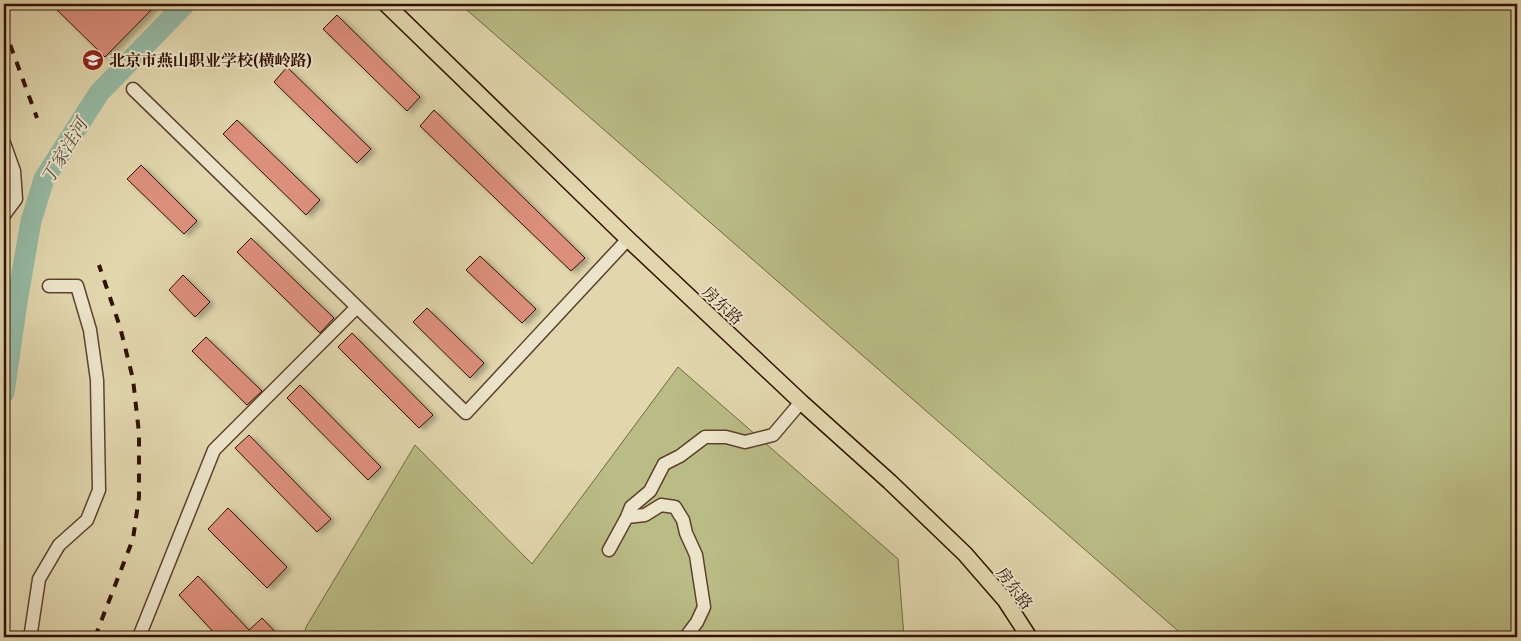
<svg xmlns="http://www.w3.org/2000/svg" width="1521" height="641" font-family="'Gentium Book Plus','Noto Serif SC',serif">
	<defs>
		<filter id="shadow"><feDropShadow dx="4.5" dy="2.5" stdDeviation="2.5" flood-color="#0004"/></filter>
	</defs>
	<rect width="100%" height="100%" fill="#e1d6ad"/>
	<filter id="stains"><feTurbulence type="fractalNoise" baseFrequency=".004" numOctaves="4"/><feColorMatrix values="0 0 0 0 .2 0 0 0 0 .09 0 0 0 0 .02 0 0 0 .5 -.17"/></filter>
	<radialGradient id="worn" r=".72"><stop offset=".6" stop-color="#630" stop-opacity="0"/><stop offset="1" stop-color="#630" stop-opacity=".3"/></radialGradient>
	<path fill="#babc85" stroke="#766644" d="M 460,4 L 1517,4 L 1517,637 L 1185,637 Z
		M 678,367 L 898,559 L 904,637 L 304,637 L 306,627 L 415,445 L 532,564 Z"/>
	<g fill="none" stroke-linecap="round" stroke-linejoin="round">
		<path stroke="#95baa5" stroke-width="21" d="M 4,393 L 17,302 L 31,221 L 44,179 L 99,93 L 185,4"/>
	</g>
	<path fill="#dc8f7c" stroke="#321102" filter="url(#shadow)" d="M 51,4 L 157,4 L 105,57 Z
		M 337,15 L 420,97 L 407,111 L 323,29 Z
		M 287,67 L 371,149 L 357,163 L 274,82 Z
		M 434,110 L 585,258 L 571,271 L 420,126 Z
		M 237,120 L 320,200 L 306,215 L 223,134 Z
		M 141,165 L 197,221 L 184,234 L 127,179 Z
		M 251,238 L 334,318 L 320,333 L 237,252 Z
		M 480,256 L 536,309 L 522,323 L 466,270 Z
		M 183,275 L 210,302 L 195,317 L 169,290 Z
		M 427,308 L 484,363 L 470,378 L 413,322 Z
		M 352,333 L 433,415 L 419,428 L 338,347 Z
		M 206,337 L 262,391 L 247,405 L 192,351 Z
		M 300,385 L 381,467 L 368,480 L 287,398 Z
		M 249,435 L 331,519 L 317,532 L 235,448 Z
		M 228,508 L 287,567 L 267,588 L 208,529 Z
		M 198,576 L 249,630 L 262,618 L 280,637 L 218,637 L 179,595 Z"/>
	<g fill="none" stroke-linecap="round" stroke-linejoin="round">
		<g stroke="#5e422d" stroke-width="15">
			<path id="minor" d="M 133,89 L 466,413 L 628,239
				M 4,143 L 14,171 L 16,199 L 4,215
				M 627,517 L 631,507 L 650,491 L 664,464 L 680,456 L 705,437 L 726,437 L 745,442 L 773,435 L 801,402
				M 609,550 L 627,517 L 645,515 L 661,505 L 675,507 L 683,520 L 686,533 L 696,555 L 704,607 L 697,622 L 688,634 L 689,637
				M 32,637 L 31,632 L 39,579 L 59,545 L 87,520 L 99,490 L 97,380 L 90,330 L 77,286 L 49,286
				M 139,637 L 214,450 L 357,307"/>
		</g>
		<g stroke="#321102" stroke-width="18">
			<path id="major" d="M 386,4 L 628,239 L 801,402 L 890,482 L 965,554 L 1005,600 L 1029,637"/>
		</g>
		<use href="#minor" stroke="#ece4ca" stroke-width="12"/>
		<use href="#major" stroke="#e1d6ad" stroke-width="15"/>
		<path stroke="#321102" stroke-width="4" stroke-dasharray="9 9" stroke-linecap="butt" d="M 4,28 L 37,118
			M 95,637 L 133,539 L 139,497 L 139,433 L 133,379 L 120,327 L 99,265"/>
	</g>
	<defs>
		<g id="school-disc" transform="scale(1.125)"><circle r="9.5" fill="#8f2418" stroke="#ece4ca"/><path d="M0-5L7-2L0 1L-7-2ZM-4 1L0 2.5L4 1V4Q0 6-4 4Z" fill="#fff"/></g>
	</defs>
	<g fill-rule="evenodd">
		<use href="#school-disc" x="93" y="60"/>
	</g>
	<g text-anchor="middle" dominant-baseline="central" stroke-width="4" stroke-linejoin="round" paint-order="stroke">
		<g font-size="16" font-weight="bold" fill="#321102" stroke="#ece4ca" text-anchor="start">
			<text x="109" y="60">北京市燕山职业学校(横岭路)</text>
		</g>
		<g font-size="16" fill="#321102" stroke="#ece4ca">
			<text transform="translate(723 305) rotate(43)">房东路</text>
			<text transform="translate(1015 588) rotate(53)">房东路</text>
		</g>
		<g font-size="18" font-style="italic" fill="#554c3b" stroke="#ece4ca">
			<text transform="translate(64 151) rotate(-59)">丁家洼河</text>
		</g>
	</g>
	<rect width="1521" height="641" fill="none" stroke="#e1d6ad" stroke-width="20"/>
	<rect x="5" y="5" width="1511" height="631" fill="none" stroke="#321102" stroke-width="2.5"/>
	<rect x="10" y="10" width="1501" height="621" fill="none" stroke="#321102"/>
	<rect width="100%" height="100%" filter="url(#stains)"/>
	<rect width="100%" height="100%" fill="url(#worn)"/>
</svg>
